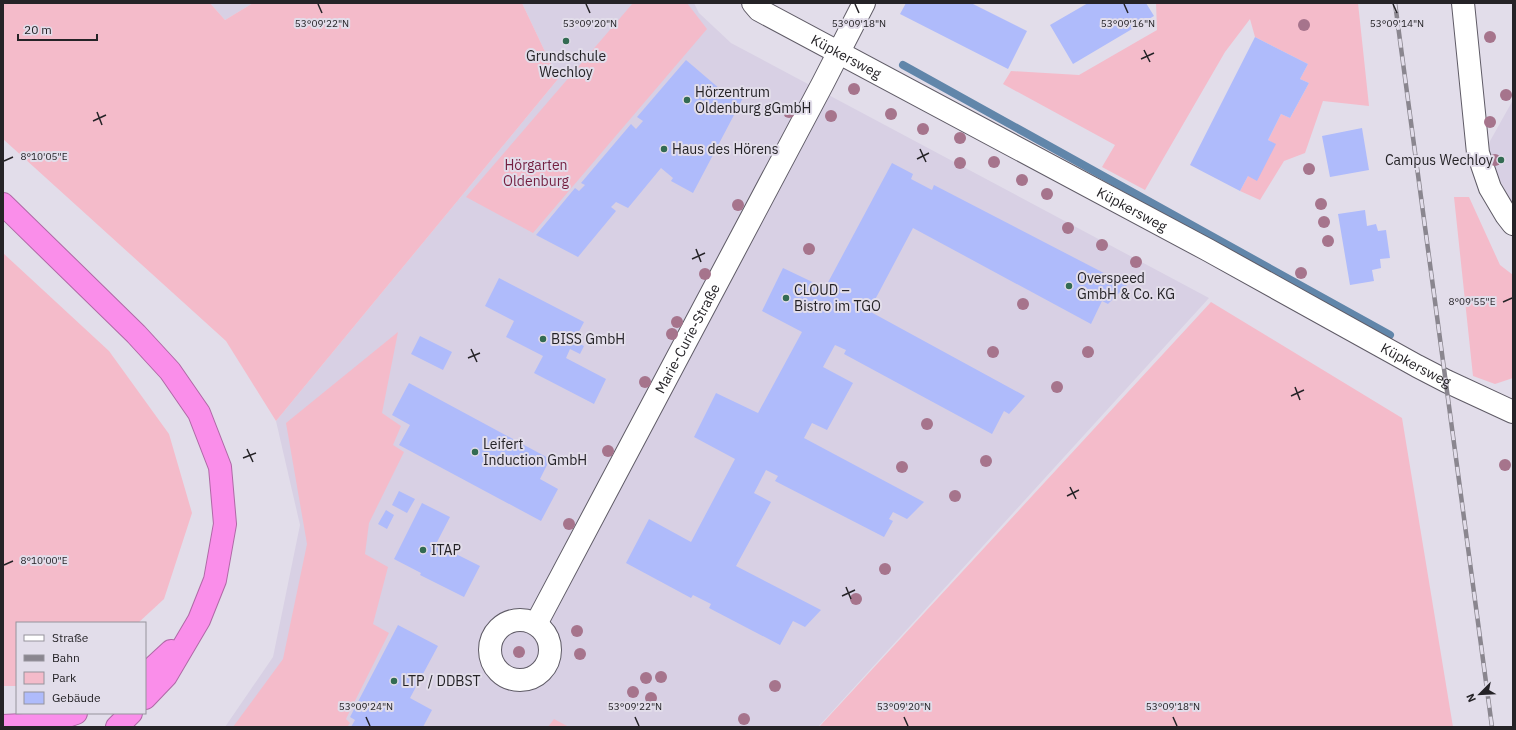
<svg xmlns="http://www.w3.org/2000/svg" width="1516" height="730" font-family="'IBM Plex Sans',sans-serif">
	<rect width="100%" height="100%" fill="#e2ddea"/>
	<path fill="#d8d0e4" d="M 210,3 L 253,3 L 225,20 Z
		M 522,3 L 694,3 L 699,13 L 731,43 L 1209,298 L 818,727 L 225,727 L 273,657 L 300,525 L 276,421 L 558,79 Z
		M 1513,100 L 1513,204 L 1494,170 L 1485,150 Z"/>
	<path fill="#f4bbca" d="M 3,3 L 210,3 L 225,20 L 253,3 L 522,3 L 558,79 L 276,421 L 226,341 L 3,139 Z
		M 633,3 L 687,3 L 707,29 L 533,233 L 466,197 Z
		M 1156,3 L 1358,3 L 1369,106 L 1323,101 L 1305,153 L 1284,161 L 1260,200 L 1240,191 L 1248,176 L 1275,144 L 1268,140 L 1281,114 L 1290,118 L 1309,83 L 1300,79 L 1308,64 L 1255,37 L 1250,19 L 1225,52 L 1145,190 L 1102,167 L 1115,145 L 1003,84 L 1011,71 L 1079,75 L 1157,30 Z
		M 1454,197 L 1469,197 L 1500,265 L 1513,275 L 1513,378 L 1495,384 L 1473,376 Z
		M 3,253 L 109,351 L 169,434 L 192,513 L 164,599 L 138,623 L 17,623 L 17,686 L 3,686 Z
		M 1211,302 L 1402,418 L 1453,727 L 819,727 Z
		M 398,332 L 382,413 L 401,426 L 393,445 L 404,452 L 369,523 L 365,554 L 388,567 L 373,624 L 389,633 L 346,719 L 350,723 L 347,727 L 233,727 L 283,659 L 307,544 L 286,423 Z
		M 554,719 L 569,727 L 548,727 Z"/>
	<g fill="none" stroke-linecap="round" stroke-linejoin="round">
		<path stroke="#6186aa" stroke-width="8" d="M 903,65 L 1390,335"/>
	</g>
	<path fill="#afbbfb" d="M 906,3 L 971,3 L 1027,31 L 1008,69 L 900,14 Z
		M 1088,3 L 1146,3 L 1154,16 L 1073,64 L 1050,25 Z
		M 1255,37 L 1308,64 L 1300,79 L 1309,83 L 1290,118 L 1281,114 L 1268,140 L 1276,144 L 1257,181 L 1248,176 L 1240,191 L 1190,165 Z
		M 686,60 L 720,89 L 727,92 L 728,89 L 744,96 L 693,193 L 671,181 L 673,178 L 661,168 L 628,208 L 616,202 L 611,207 L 616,211 L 578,257 L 536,235 L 575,188 L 579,191 L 585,185 L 581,183 L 631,124 L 636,129 L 643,121 L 637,117 Z
		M 1362,128 L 1369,170 L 1330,177 L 1322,136 Z
		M 892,163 L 913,174 L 911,179 L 932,190 L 934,185 L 1127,285 L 1108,304 L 1102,301 L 1091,324 L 913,228 L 869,311 L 1025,396 L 1009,414 L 1004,411 L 992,434 L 844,354 L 846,350 L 835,345 L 823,367 L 853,383 L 827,430 L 812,423 L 804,438 L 924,502 L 907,519 L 893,512 L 889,519 L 893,521 L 884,537 L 775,481 L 778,476 L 766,470 L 754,493 L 771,502 L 736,566 L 821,610 L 805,627 L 793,621 L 780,645 L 709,608 L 711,604 L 693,595 L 691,598 L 626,563 L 649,519 L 691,542 L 735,459 L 694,437 L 716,393 L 758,413 L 802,332 L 762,311 L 783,268 L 825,288 Z
		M 1365,210 L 1367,226 L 1376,224 L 1378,231 L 1386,230 L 1390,258 L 1380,259 L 1381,268 L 1372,270 L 1374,281 L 1350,285 L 1338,214 Z
		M 499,278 L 584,322 L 574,341 L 584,346 L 580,354 L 570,349 L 566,358 L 606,379 L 594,404 L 534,373 L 543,356 L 506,337 L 514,321 L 485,306 Z
		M 420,336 L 452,352 L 443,370 L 411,354 Z
		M 409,383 L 550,459 L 540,479 L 558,489 L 541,521 L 399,445 L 410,425 L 392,415 Z
		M 399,491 L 415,499 L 407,513 L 392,505 Z
		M 422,503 L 450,517 L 436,544 L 480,566 L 464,597 L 420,575 L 421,573 L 394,559 Z
		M 386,510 L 394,515 L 387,529 L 378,524 Z
		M 398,625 L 438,646 L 410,698 L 432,710 L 423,727 L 351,727 L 355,720 L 350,717 Z"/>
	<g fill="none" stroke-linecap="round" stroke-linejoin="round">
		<g stroke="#5f5b66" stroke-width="24">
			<g id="street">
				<path id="s1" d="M 753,3 L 759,10 L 1208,250 L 1417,366 L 1446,381 L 1513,412"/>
				<path d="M 1463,3 L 1478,153 L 1490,188 L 1506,215 L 1513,224"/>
				<circle cx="520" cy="650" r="30"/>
				<path id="s2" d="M 536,624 L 823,83 L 864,3"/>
			</g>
		</g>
		<g stroke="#af69a6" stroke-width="24">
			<path id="highway" d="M 3,204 L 136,334 L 170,371 L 199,413 L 220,467 L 225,524 L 215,580 L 199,620 L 166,676 L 145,698
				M 145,675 L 171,651
				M 3,726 L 44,724 L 76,713
				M 117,727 L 131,713"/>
		</g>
		<use href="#street" stroke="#fff" stroke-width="22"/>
		<use href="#highway" stroke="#fa8eea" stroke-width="22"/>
		<g stroke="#8a868f" stroke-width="4.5">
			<path id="rail" d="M 1395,3 L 1492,727"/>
		</g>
		<use href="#rail" stroke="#e2ddea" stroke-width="3" stroke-dasharray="9" stroke-linecap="butt"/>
	</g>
	<g fill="#a6748c">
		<circle cx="1304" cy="25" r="6"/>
		<circle cx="1490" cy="37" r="6"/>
		<circle cx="854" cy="89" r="6"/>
		<circle cx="1506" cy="95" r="6"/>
		<circle cx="789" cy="112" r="6"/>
		<circle cx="891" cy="114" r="6"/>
		<circle cx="831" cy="116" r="6"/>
		<circle cx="1490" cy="122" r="6"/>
		<circle cx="923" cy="129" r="6"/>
		<circle cx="960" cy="138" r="6"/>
		<circle cx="1495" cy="160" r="6"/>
		<circle cx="994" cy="162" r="6"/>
		<circle cx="960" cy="163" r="6"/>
		<circle cx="1309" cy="169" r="6"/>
		<circle cx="1022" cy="180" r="6"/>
		<circle cx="1047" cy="194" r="6"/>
		<circle cx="1321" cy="204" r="6"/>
		<circle cx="738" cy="205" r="6"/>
		<circle cx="1324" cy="222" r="6"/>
		<circle cx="1068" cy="228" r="6"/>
		<circle cx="1328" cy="241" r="6"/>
		<circle cx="1102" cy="245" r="6"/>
		<circle cx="809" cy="249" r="6"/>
		<circle cx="1136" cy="262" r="6"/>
		<circle cx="1301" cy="273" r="6"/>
		<circle cx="705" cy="274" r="6"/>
		<circle cx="1023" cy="304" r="6"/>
		<circle cx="677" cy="322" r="6"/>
		<circle cx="672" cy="334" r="6"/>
		<circle cx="993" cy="352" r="6"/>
		<circle cx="1088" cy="352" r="6"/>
		<circle cx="645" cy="382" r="6"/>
		<circle cx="1057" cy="387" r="6"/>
		<circle cx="927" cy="424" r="6"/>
		<circle cx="608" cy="451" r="6"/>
		<circle cx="986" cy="461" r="6"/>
		<circle cx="1505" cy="465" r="6"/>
		<circle cx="902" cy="467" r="6"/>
		<circle cx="955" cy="496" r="6"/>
		<circle cx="569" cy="524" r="6"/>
		<circle cx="885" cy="569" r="6"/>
		<circle cx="856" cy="599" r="6"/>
		<circle cx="577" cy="631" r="6"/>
		<circle cx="519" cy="652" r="6"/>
		<circle cx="580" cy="654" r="6"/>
		<circle cx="661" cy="677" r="6"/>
		<circle cx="646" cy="678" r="6"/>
		<circle cx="775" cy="686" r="6"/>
		<circle cx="633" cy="692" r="6"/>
		<circle cx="651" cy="698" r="6"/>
		<circle cx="744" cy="719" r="6"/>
	</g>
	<path fill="none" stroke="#252327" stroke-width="1.5" d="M 318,4 L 322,13M 586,4 L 590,13M 855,4 L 859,13M 1124,4 L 1128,13M 1393,4 L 1397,13M 1144,50 L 1150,62M 1141,59 L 1154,53M 97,112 L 102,125M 93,121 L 106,115M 920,149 L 926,162M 917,159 L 929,153M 4,161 L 13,157M 696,249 L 701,262M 692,259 L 705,253M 1503,302 L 1512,298M 471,349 L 477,362M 468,358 L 480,353M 1295,387 L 1300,400M 1291,396 L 1304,390M 247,449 L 253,462M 243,458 L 256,453M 1070,487 L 1076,499M 1067,496 L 1079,490M 4,565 L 13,561M 846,587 L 851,599M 842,596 L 855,590M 366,717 L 370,726M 635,717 L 639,726M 904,717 L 908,726M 1173,717 L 1177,726"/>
	<g fill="#336b52" stroke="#e2ddea" stroke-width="1.5">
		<circle cx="566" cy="41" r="4"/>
		<circle cx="687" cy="100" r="4"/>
		<circle cx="664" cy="149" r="4"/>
		<circle cx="1501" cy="160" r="4"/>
		<circle cx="1069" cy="286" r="4"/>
		<circle cx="786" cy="298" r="4"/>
		<circle cx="543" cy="339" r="4"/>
		<circle cx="475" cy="452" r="4"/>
		<circle cx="423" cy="550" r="4"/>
		<circle cx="394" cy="681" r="4"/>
	</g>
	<g text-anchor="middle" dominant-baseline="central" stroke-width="4" stroke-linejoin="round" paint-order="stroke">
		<g font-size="14" fill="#252327" stroke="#e2ddea" text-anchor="start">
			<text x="566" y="56" text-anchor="middle">Grundschule<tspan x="566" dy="16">Wechloy</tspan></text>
			<text x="695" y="92">Hörzentrum<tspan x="695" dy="16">Oldenburg gGmbH</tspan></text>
			<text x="672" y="149">Haus des Hörens</text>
			<text x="1493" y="160" text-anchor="end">Campus Wechloy</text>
			<text x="1077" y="278">Overspeed<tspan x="1077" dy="16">GmbH &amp; Co. KG</tspan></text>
			<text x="794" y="290">CLOUD –<tspan x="794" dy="16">Bistro im TGO</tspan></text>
			<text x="551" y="339">BISS GmbH</text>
			<text x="483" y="444">Leifert<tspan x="483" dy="16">Induction GmbH</tspan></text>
			<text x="431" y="550">ITAP</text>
			<text x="402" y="681">LTP / DDBST</text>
		</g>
		<g font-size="14" fill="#252327" stroke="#e2ddea">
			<text stroke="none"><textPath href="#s1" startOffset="108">Küpkersweg</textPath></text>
			<text stroke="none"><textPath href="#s1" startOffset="432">Küpkersweg</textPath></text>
			<text stroke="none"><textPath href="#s2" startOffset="323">Marie-Curie-Straße</textPath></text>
			<text stroke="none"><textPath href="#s1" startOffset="756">Küpkersweg</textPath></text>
		</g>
		<g font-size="14" fill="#741f40" stroke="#e2ddea">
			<text x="536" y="165">Hörgarten<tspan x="536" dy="16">Oldenburg</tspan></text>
		</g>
	</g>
	<g font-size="10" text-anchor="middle" fill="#252327" stroke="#e2ddea" stroke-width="4" stroke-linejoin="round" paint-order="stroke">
		<text x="1128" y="27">53°09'16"N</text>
		<text x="322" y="27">53°09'22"N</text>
		<text x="590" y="27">53°09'20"N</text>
		<text x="859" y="27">53°09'18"N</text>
		<text x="1397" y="27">53°09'14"N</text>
		<text x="44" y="160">8°10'05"E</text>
		<text x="1472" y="305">8°09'55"E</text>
		<text x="44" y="564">8°10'00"E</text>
		<text x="366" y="710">53°09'24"N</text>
		<text x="635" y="710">53°09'22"N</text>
		<text x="904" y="710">53°09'20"N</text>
		<text x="1173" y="710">53°09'18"N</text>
	</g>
	<rect width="1516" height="730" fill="none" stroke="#252327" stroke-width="8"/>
	<rect x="16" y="622" width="130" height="92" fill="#e2ddea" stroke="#96939c"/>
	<rect x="24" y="635" width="20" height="6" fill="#ffffff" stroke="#96939c"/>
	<text x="52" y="642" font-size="12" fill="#252327">Straße</text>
	<rect x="24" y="655" width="20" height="6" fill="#8a868f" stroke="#96939c"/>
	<text x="52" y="662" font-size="12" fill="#252327">Bahn</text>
	<rect x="24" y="672" width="20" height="12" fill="#f4bbca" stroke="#96939c"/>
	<text x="52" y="682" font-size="12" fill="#252327">Park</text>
	<rect x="24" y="692" width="20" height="12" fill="#afbbfb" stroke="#96939c"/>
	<text x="52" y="702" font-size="12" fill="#252327">Gebäude</text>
	<g transform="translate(1480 694) rotate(246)" stroke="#e2ddea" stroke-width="3" paint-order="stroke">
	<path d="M0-3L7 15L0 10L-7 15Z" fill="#252327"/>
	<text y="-6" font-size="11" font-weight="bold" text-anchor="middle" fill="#252327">N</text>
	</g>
	<path d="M18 34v6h79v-6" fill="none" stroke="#252327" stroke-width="2"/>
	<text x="24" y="34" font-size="12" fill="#252327" stroke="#e2ddea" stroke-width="3" paint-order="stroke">20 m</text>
</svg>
